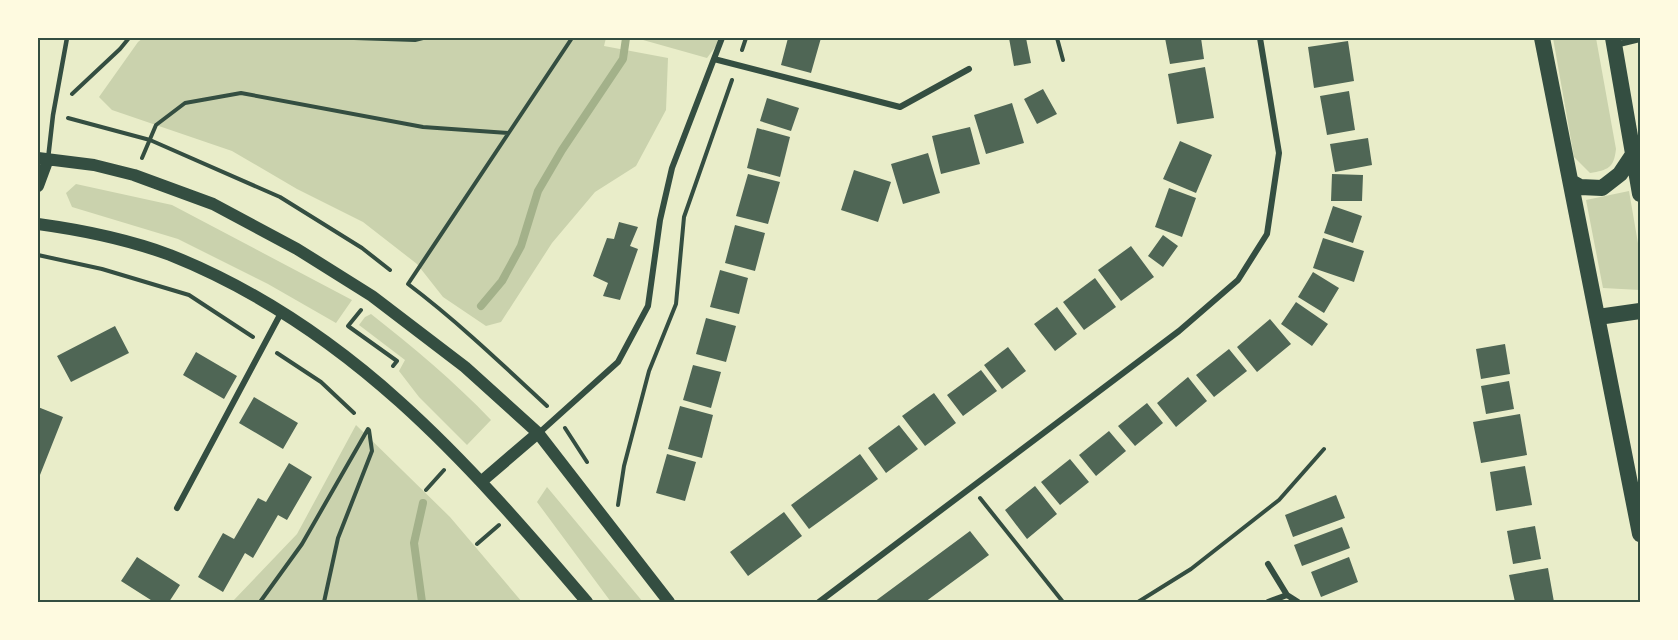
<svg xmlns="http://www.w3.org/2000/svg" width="1678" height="640" font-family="'Asap Condensed',sans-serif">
	<rect width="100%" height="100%" fill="#e9edc9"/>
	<path fill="#cad2ad" d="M 143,38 L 314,38 L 322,40 L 323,38 L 606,38 L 604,46 L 668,58 L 666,110 L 636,166 L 595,192 L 552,243 L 501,322 L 486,326 L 443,297 L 417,264 L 363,222 L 297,189 L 232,151 L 112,110 L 99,97 L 138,42 Z
		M 636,38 L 722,38 L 707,58 Z
		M 1553,38 L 1596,38 L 1616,149 C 1614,168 1608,170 1590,173 L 1574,157 Z
		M 76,184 L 172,205 L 352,300 L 336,323 L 268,284 L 178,239 L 72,207 L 66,193 Z
		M 1629,191 L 1640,255 L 1640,290 L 1603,288 L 1586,200 Z
		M 371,314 C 413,347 454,381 491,420 L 467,445 L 419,397 L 399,371 L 405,360 L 359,325 L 365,317 Z
		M 356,425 L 450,517 L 522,602 L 232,602 L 297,534 Z
		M 547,487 L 643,602 L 611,602 L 537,502 Z"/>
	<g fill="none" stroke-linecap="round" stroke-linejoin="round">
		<path stroke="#a3b18a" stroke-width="8" d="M 481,306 L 502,281 L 521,246 L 538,191 L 562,150 L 623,59 L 626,38
			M 422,602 L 414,543 L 423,503"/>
	</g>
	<path fill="#4f6655" d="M 788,38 L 821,38 L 811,73 L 781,65 Z
		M 1009,38 L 1026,38 L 1031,63 L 1014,66 Z
		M 1165,38 L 1201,38 L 1204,59 L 1170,64 Z
		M 1348,41 L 1354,81 L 1314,88 L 1308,47 Z
		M 1205,67 L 1214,118 L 1177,124 L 1168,74 Z
		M 1043,89 L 1057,114 L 1037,124 L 1024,99 Z
		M 1349,91 L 1355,130 L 1327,135 L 1320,96 Z
		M 767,98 L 799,108 L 791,131 L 760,121 Z
		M 1012,103 L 1024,143 L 986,154 L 974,115 Z
		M 970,127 L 980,164 L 941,174 L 932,136 Z
		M 757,128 L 790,137 L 780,177 L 747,168 Z
		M 1368,138 L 1372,165 L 1335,172 L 1330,144 Z
		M 1180,141 L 1212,155 L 1196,193 L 1163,179 Z
		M 928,153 L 940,193 L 903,204 L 891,164 Z
		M 854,170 L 891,182 L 878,222 L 841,210 Z
		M 748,174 L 780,182 L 768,224 L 736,216 Z
		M 1332,174 L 1363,175 L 1362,201 L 1331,201 Z
		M 1169,188 L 1196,198 L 1182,237 L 1155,227 Z
		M 1333,206 L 1362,216 L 1353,243 L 1324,233 Z
		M 619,222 L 638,227 L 630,246 L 638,249 L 620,300 L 603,296 L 608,283 L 593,276 L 607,238 L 614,239 Z
		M 735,225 L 765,233 L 755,271 L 725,263 Z
		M 1163,235 L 1178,246 L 1163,267 L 1148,256 Z
		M 1323,238 L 1364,251 L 1354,282 L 1313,268 Z
		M 1131,246 L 1154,277 L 1121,301 L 1098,270 Z
		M 720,270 L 748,278 L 739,314 L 710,307 Z
		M 1313,272 L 1339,288 L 1324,313 L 1298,297 Z
		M 1095,278 L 1116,307 L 1084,330 L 1063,302 Z
		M 1296,302 L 1328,324 L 1312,346 L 1281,324 Z
		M 1057,307 L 1077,334 L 1055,351 L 1034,324 Z
		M 706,318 L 736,326 L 726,362 L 696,354 Z
		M 1270,319 L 1291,344 L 1257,372 L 1237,347 Z
		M 115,326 L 129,353 L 71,382 L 57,356 Z
		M 1505,344 L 1510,374 L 1481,379 L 1476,349 Z
		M 1008,347 L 1026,371 L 1002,389 L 984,365 Z
		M 1229,349 L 1247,371 L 1214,397 L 1196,375 Z
		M 196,352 L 237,376 L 224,399 L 183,375 Z
		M 693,365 L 721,372 L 711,408 L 683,400 Z
		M 981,370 L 997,391 L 963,416 L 947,395 Z
		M 1188,377 L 1207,401 L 1176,427 L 1157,403 Z
		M 1509,381 L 1514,409 L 1486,414 L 1481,386 Z
		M 934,393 L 956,423 L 925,446 L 902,416 Z
		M 254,397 L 298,423 L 283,449 L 239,423 Z
		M 1147,403 L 1163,423 L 1135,446 L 1118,426 Z
		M 680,406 L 713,415 L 702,458 L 668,449 Z
		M 38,407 L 63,417 L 38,480 Z
		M 1520,414 L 1527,455 L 1481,463 L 1473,422 Z
		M 899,425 L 918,449 L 886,473 L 868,448 Z
		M 1109,431 L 1126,451 L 1096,476 L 1079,455 Z
		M 667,454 L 696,462 L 685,501 L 656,493 Z
		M 860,454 L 878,479 L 809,529 L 791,505 Z
		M 1070,459 L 1089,482 L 1060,505 L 1041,482 Z
		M 289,463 L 312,477 L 287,520 L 278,515 L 253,558 L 245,553 L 223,592 L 198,577 L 223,533 L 234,539 L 258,498 L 266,502 Z
		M 1525,466 L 1532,505 L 1496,511 L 1490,472 Z
		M 1035,486 L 1057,514 L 1027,539 L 1005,510 Z
		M 1336,495 L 1345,518 L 1293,537 L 1285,515 Z
		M 784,512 L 802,536 L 748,576 L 730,552 Z
		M 1535,526 L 1541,559 L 1513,564 L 1507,531 Z
		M 1342,527 L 1350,548 L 1302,566 L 1294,545 Z
		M 970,531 L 989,555 L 925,602 L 874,602 Z
		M 137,557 L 180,585 L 169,602 L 154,602 L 121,581 Z
		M 1349,557 L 1358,582 L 1321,597 L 1311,572 Z
		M 1548,568 L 1554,602 L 1515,602 L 1509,575 Z"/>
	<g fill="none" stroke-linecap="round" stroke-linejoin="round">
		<path stroke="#344e41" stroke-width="4" d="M 354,38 L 415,40 L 423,38
			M 1057,38 L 1063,60
			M 742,50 L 746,38
			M 72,94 L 120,49 L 129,38
			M 68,118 L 150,140 L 280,197 L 362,248 L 390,270
			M 142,158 L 156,125 L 185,103 L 241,93 L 423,127 L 508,133
			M 38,255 L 102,269 L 189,295 L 253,337
			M 361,310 L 348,326 L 397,361 L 393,366
			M 277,353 L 321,382 L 354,413
			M 547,406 C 502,364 457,321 408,284 L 572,38
			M 565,428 L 587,462
			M 426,490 L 444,470
			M 980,498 L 1063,602
			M 618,505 L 624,466 L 649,371 L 676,304 L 684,217 L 732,80
			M 477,544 L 499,525
			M 260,602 L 302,544 L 368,429
			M 324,602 L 338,538 L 372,451 L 369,430
			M 1138,602 L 1191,569 L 1279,500 L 1324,449"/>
		<path stroke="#344e41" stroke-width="4.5" d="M 48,159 L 53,115 L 67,38"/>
		<path stroke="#344e41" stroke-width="6" d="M 1615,45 L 1640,39
			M 714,59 L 900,107 L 969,69
			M 539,433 L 618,362 L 648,306 L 660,220 L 672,168 L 722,38
			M 177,508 L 281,313
			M 1268,564 L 1287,595 L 1298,602
			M 819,602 L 1179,331 L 1238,280 L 1267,234 L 1279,153 L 1260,38
			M 1268,602 L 1287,595"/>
		<path stroke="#344e41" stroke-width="12" d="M 38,158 L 94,165 L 134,175 L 213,204 L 297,249 L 372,296 L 465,367 L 538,433 L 669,602
			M 38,186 L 48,159
			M 38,224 C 82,230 127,239 170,255 C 348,326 466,460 587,602
			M 482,481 L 538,433"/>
		<path stroke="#344e41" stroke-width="16" d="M 1542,38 L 1640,534
			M 1613,38 L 1640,194
			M 1571,182 L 1580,187 L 1602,188 L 1620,174 L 1634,153
			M 1598,317 L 1640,311"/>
	</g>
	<rect width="1678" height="640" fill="none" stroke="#fefae0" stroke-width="78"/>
	<rect x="39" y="39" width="1600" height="562" fill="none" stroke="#344e41" stroke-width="2"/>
</svg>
